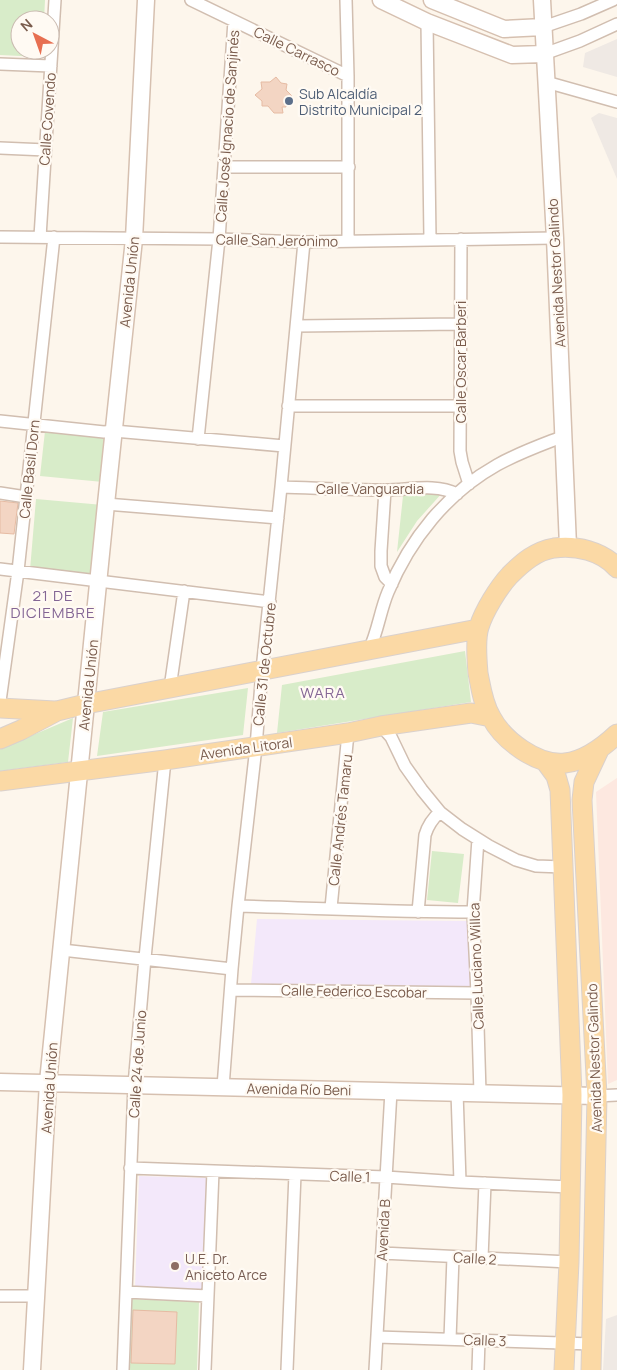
<svg xmlns="http://www.w3.org/2000/svg" width="617" height="1370" font-family="Manrope,sans-serif">
	<rect width="100%" height="100%" fill="#fdf6ec"/>
	<path fill="#fde8e0" d="M 617,778 L 617,1080 L 608,1084 L 596,792 Z"/>
	<path fill="#efe9e4" d="M 617,39 L 617,77 L 583,67 L 585,53 Z
		M 599,113 L 617,118 L 617,179 L 591,118 Z
		M 617,1315 L 617,1370 L 603,1370 L 606,1319 Z"/>
	<path fill="#f3e8fa" d="M 257,919 L 468,921 L 472,988 L 251,984 Z
		M 139,1176 L 207,1178 L 202,1289 L 135,1287 Z"/>
	<path fill="#d8ecc9" d="M 0,0 L 45,0 L 44,20 L 20,20 L 20,50 L 42,50 L 41,57 L 0,55 Z
		M 45,431 L 108,437 L 103,482 L 40,476 Z
		M 443,492 L 417,521 L 397,552 L 403,496 Z
		M 36,499 L 103,505 L 97,575 L 30,570 Z
		M 465,651 L 471,702 L 277,733 L 282,685 Z
		M 248,688 L 243,735 L 97,756 L 103,712 Z
		M 73,718 L 68,762 L 0,771 L 0,749 Z
		M 432,851 L 464,854 L 458,903 L 427,900 Z
		M 131,1299 L 199,1302 L 197,1370 L 126,1370 Z"/>
	<path fill="#f3d5c3" stroke="#e6bba3" d="M 276,77 L 281,83 L 287,84 L 286,90 L 292,96 L 287,101 L 286,107 L 282,107 L 283,113 L 274,113 L 268,106 L 262,106 L 262,101 L 255,95 L 262,89 L 261,82 L 270,82 Z
		M 0,501 L 18,503 L 14,534 L 0,533 Z
		M 133,1310 L 177,1312 L 175,1364 L 131,1363 Z"/>
	<g fill="none" stroke-linecap="round" stroke-linejoin="round">
		<g stroke="#d1beb0" stroke-width="14">
			<path id="street" d="M 191,0 L 348,76
				M 346,0 L 348,76 L 348,241
				M 427,22 L 430,239
				M 543,27 L 581,14 L 613,0
				M 544,54 L 580,41 L 617,24
				M 0,64 L 51,66
				M 546,82 L 617,102
				M 0,148 L 46,150
				M 224,167 L 349,167
				M 0,237 L 219,239 L 304,242 L 555,238
				M 40,237 L 55,0
				M 461,239 L 460,451 L 462,462 L 469,484
				M 297,326 L 460,324
				M 288,406 L 460,406
				M 0,421 L 104,432 L 114,431 L 284,446
				M 198,439 L 219,239 L 234,21
				M 281,487 C 316,488 351,490 385,490 C 409,490 435,483 457,494
				M 385,490 L 381,551 L 381,566 L 385,577 L 392,584
				M 0,493 L 26,497
				M 106,504 L 278,518
				M 0,569 L 270,602
				M 369,650 C 378,631 380,611 388,592 C 410,539 447,493 497,465 C 518,453 541,445 564,436
				M 170,688 L 184,591
				M 0,701 L 18,571 L 54,237
				M 381,726 L 391,737 L 405,766 L 422,790 L 440,812 L 462,829 L 489,846 L 516,860 L 536,866 L 563,867
				M 478,839 L 473,912 L 477,993 L 480,1093
				M 238,906 C 316,908 394,912 473,912
				M 331,908 L 348,733
				M 418,912 L 425,835 C 428,825 432,819 440,812
				M 62,950 L 232,969
				M 231,990 L 477,993
				M 223,1087 L 232,969 L 238,906 L 256,747 L 262,670 L 281,487 L 304,242
				M 457,1092 L 460,1182
				M 597,1096 L 617,1095
				M 130,1168 L 386,1177 L 460,1182 L 570,1187
				M 382,1253 L 569,1262
				M 482,1258 L 485,1183
				M 126,1292 L 208,1296
				M 0,1296 L 36,1296
				M 377,1337 L 592,1344
				M 450,1339 L 453,1257
				M 123,1370 L 134,1085 L 145,958 L 165,760
				M 205,1370 L 213,1171
				M 287,1370 L 295,1174
				M 375,1370 L 391,1091
				M 478,1370 L 479,1340"/>
		</g>
		<g stroke="#d6c0b0" stroke-width="19">
			<path id="secondary" d="M 381,0 L 427,22 L 512,55 L 544,54
				M 432,0 L 504,29 L 543,27
				M 542,0 L 555,238 L 568,546
				M 0,1082 L 597,1096
				M 32,1370 L 48,1082 L 106,504 L 134,239 L 146,0"/>
		</g>
		<g stroke="#dad1cd" stroke-width="21">
			<path id="primary" d="M 617,568 C 602,551 576,545 554,548 C 536,551 523,562 510,575 C 498,588 484,611 479,627 C 475,639 477,661 478,673 C 481,688 483,704 491,717 C 503,740 537,766 565,763 C 585,761 602,748 617,734
				M 0,708 L 55,711
				M 0,739 L 21,730 L 57,711 L 86,704 L 478,629
				M 545,761 L 556,776 L 560,790 L 572,1095 L 569,1262 L 564,1370
				M 0,781 L 165,760 L 348,733 L 381,726 L 471,713 L 491,717
				M 591,1370 L 597,1096 L 582,800 L 584,782 L 599,750"/>
		</g>
		<use href="#street" stroke="#fff" stroke-width="11"/>
		<use href="#secondary" stroke="#fff" stroke-width="16"/>
		<use href="#primary" stroke="#fbd9a5" stroke-width="19"/>
	</g>
	<circle fill="#5c6f8a" stroke="#fffaf3" stroke-width="2" cx="289" cy="101" r="5"/>
	<circle fill="#8d6e63" stroke="#fffaf3" stroke-width="2" cx="175" cy="1266" r="5"/>
	<g text-anchor="middle" dominant-baseline="central" stroke-width="4.5" stroke-linejoin="round" paint-order="stroke">
		<g font-size="14" fill="#7a5c4d" stroke="#fffaf3">
			<text transform="translate(297 51) rotate(26)">Calle Carrasco</text>
			<text transform="translate(47 119) rotate(-86)">Calle Covendo</text>
			<text transform="translate(227 126) rotate(-86)">Calle José Ignacio de Sanjinés</text>
			<text transform="translate(277 240) rotate(1)">Calle San Jerónimo</text>
			<text transform="translate(556 273) rotate(-93)">Avenida Nestor Galindo</text>
			<text transform="translate(129 282) rotate(-84)">Avenida Unión</text>
			<text transform="translate(460 362) rotate(-90)">Calle Oscar Barberi</text>
			<text transform="translate(29 469) rotate(-84)">Calle Basil Dorn</text>
			<text x="370" y="488">Calle Vanguardia</text>
			<text transform="translate(264 664) rotate(-84)">Calle 31 de Octubre</text>
			<text transform="translate(88 685) rotate(-84)">Avenida Unión</text>
			<text transform="translate(246 748) rotate(-8)">Avenida Litoral</text>
			<text transform="translate(340 820) rotate(-84)">Calle Andrés Tamaru</text>
			<text transform="translate(476 966) rotate(-92)">Calle Luciano Willca</text>
			<text transform="translate(354 991) rotate(1)">Calle Federico Escobar</text>
			<text transform="translate(594 1058) rotate(-92)">Avenida Nestor Galindo</text>
			<text transform="translate(137 1064) rotate(-86)">Calle 24 de Junio</text>
			<text transform="translate(49 1088) rotate(-86)">Avenida Unión</text>
			<text transform="translate(299 1089) rotate(1)">Avenida Río Beni</text>
			<text transform="translate(350 1176) rotate(2)">Calle 1</text>
			<text transform="translate(383 1230) rotate(-87)">Avenida B</text>
			<text transform="translate(475 1258) rotate(3)">Calle 2</text>
			<text transform="translate(485 1340) rotate(2)">Calle 3</text>
		</g>
		<g font-size="14" fill="#4e5e75" stroke="#fffaf3" text-anchor="start">
			<text x="299" y="93">Sub Alcaldía<tspan x="299" dy="16">Distrito Municipal 2</tspan></text>
		</g>
		<g font-size="14" fill="#785e54" stroke="#fffaf3" text-anchor="start">
			<text x="185" y="1258">U.E. Dr.<tspan x="185" dy="16">Aniceto Arce</tspan></text>
		</g>
		<g font-size="15" letter-spacing="1" fill="#846695" stroke="#fffaf3">
			<text x="53" y="595">21 DE<tspan x="53" dy="17">DICIEMBRE</tspan></text>
			<text x="323" y="692">WARA</text>
		</g>
	</g>
	<g transform="translate(35 35) rotate(319)"><circle r="24" fill="#fffaf3" stroke="#cabbb1"/>
	<path d="M0-4L9 19L0 12L-9 19Z" fill="#e76f51"/>
	<text y="-8" font-size="14" font-weight="bold" text-anchor="middle" fill="#7a5c4d">N</text>
	</g>
</svg>
